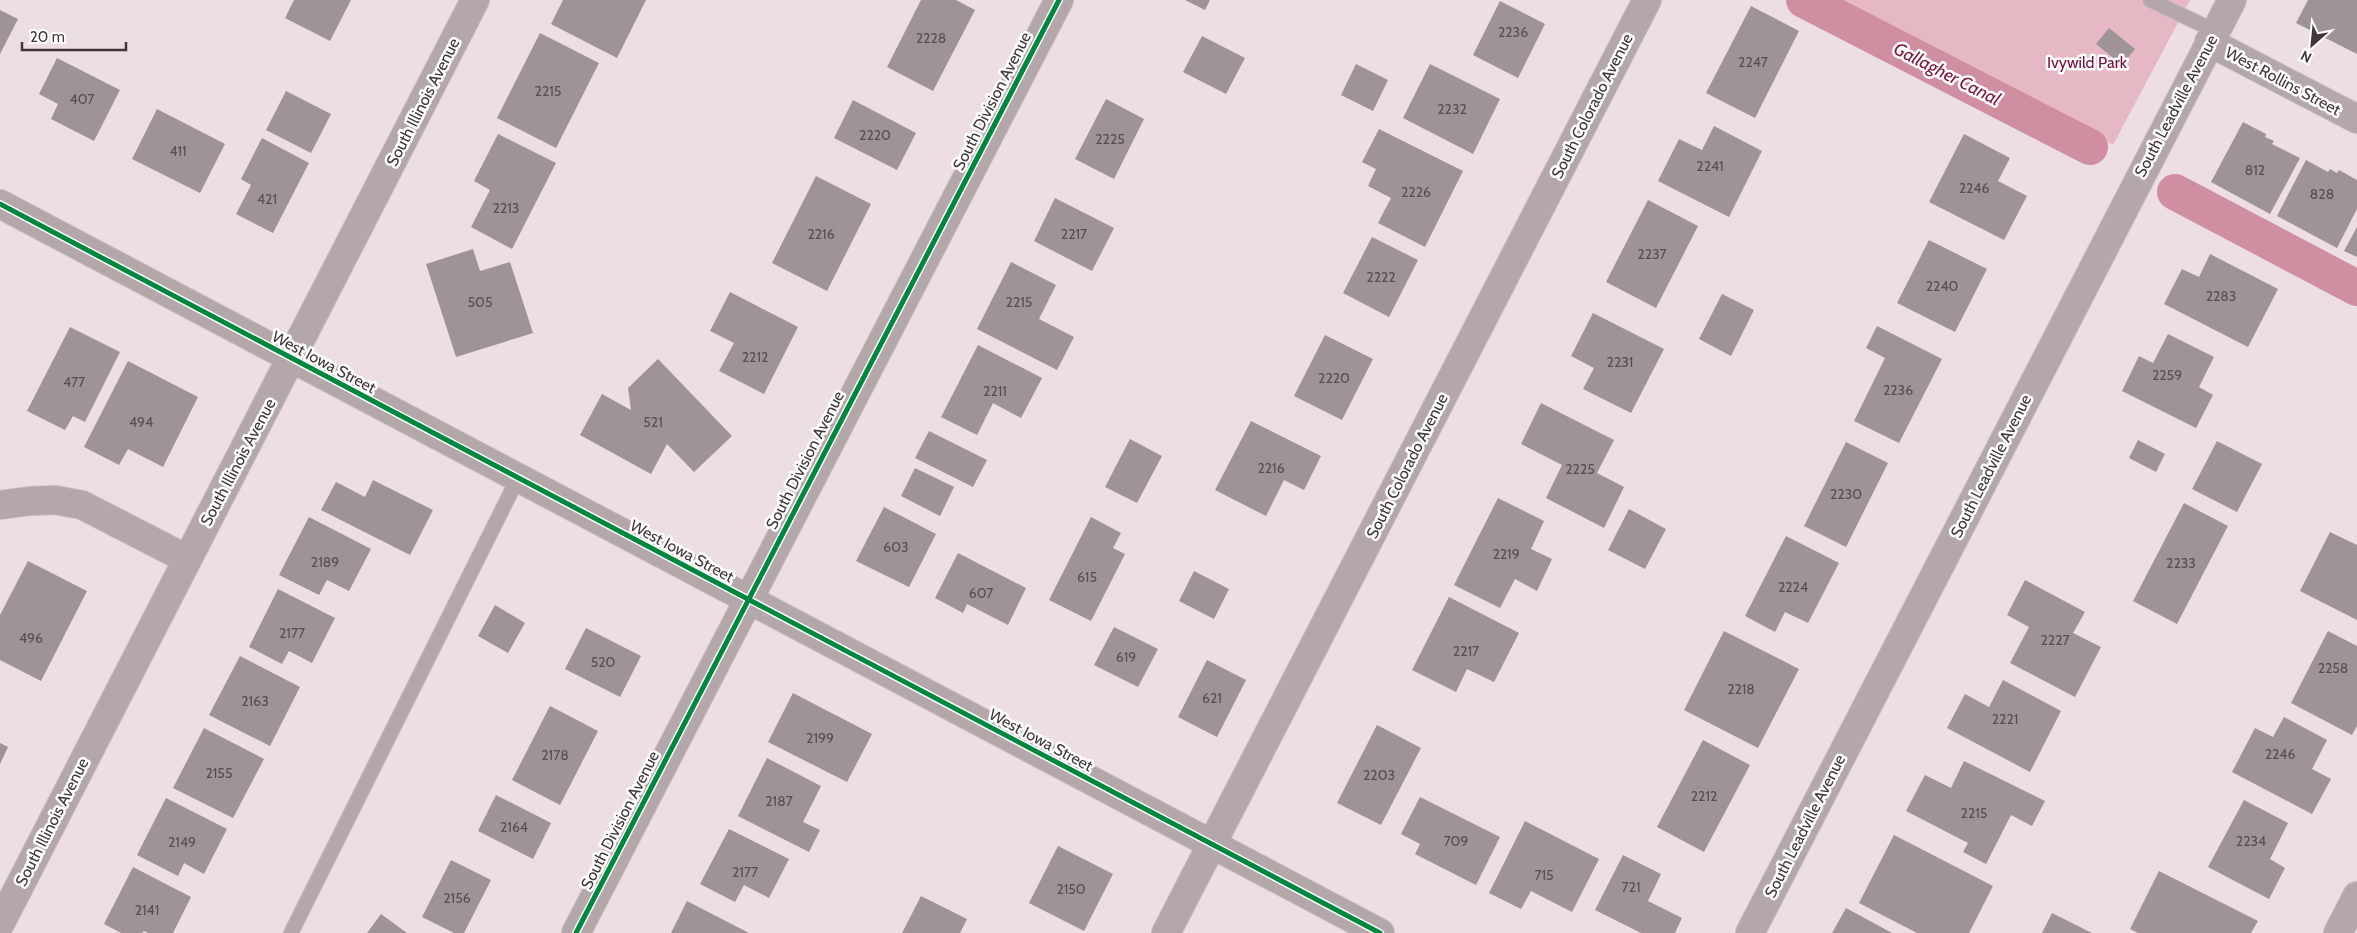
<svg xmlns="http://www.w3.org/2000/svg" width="2357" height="933" font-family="Cabin,sans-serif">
	<rect width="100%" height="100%" fill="#eddee2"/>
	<path fill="#e6b8c3" d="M 1833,0 L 2190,0 L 2113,145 Z"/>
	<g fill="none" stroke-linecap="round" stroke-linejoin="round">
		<path stroke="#cf8fa1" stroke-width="36" d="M 1804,0 L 2090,147
			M 2175,192 L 2357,288"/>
	</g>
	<path fill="#9e9396" d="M 294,0 L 351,0 L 330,41 L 285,18 Z
		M 563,0 L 646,0 L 617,58 L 551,24 Z
		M 921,0 L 956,0 L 975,10 L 933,91 L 887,67 Z
		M 1185,0 L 1210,0 L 1205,10 Z
		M 2308,0 L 2357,0 L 2357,54 L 2296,23 Z
		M 1500,1 L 1545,24 L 1518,78 L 1473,55 Z
		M 1751,6 L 1799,31 L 1755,118 L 1706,93 Z
		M 0,10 L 18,19 L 0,54 Z
		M 2109,28 L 2135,49 L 2122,65 L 2096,44 Z
		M 540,33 L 599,63 L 556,148 L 497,118 Z
		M 1202,36 L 1245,58 L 1226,94 L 1183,72 Z
		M 57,58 L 120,90 L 94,141 L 51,119 L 58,104 L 39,94 Z
		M 1356,64 L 1388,80 L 1373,111 L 1341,95 Z
		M 1430,64 L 1500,99 L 1473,154 L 1403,118 Z
		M 286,91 L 331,114 L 311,153 L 266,130 Z
		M 1106,99 L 1144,119 L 1114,179 L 1075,159 Z
		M 853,100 L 916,133 L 897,170 L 834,138 Z
		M 157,109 L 225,144 L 200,193 L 132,159 Z
		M 2243,122 L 2266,134 L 2265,137 L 2274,141 L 2272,144 L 2300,158 L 2270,214 L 2211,182 Z
		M 1714,126 L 1762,151 L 1729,217 L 1658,181 L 1679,139 L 1702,150 Z
		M 1379,129 L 1463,171 L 1425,247 L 1378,223 L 1391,198 L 1368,186 L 1376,169 L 1362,162 Z
		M 498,134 L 556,163 L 512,249 L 471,227 L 490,190 L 474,181 Z
		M 1964,134 L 2010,158 L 1998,181 L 2027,196 L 2004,240 L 1929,202 Z
		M 262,138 L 309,163 L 273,233 L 236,214 L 251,185 L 241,179 Z
		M 2306,160 L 2328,172 L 2330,169 L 2337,173 L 2339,170 L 2357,180 L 2357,209 L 2337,248 L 2277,216 Z
		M 816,176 L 871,204 L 827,291 L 772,263 Z
		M 1055,198 L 1114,228 L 1092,271 L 1034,241 Z
		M 1648,200 L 1698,226 L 1656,308 L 1606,282 Z
		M 2357,227 L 2357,257 L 2344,251 Z
		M 1372,237 L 1418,260 L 1389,317 L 1343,293 Z
		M 1929,240 L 1987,269 L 1955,332 L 1897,303 Z
		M 473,249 L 480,271 L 510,262 L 533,333 L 456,357 L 426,264 Z
		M 2210,254 L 2278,289 L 2248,347 L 2164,304 L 2182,269 L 2199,277 Z
		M 1011,262 L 1056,285 L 1039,319 L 1074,337 L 1057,370 L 977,329 Z
		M 730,292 L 798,327 L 764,394 L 719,371 L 734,343 L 710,331 Z
		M 1722,294 L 1754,310 L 1731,356 L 1699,339 Z
		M 1593,313 L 1664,349 L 1631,413 L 1583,389 L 1594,368 L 1571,356 Z
		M 1877,326 L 1942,359 L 1899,443 L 1854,421 L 1885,358 L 1866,348 Z
		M 70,327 L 120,352 L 85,422 L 73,416 L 65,430 L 27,411 Z
		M 2168,334 L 2214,357 L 2199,387 L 2213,395 L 2196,428 L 2122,391 L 2139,356 L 2153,363 Z
		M 1325,335 L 1373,359 L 1342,420 L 1294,396 Z
		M 978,345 L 1042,378 L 1021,418 L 993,403 L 977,435 L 941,417 Z
		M 658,359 L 732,436 L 694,472 L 667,444 L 651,474 L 580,435 L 602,394 L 631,410 L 628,388 Z
		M 128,361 L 198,397 L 163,467 L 128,449 L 119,465 L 84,447 Z
		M 1541,403 L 1614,440 L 1597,473 L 1624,487 L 1604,528 L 1546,498 L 1562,465 L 1521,444 Z
		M 1251,421 L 1321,456 L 1304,490 L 1284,480 L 1266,516 L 1215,490 Z
		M 929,431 L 987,460 L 973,487 L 915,458 Z
		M 1130,439 L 1162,456 L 1137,503 L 1105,487 Z
		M 2138,440 L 2165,454 L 2156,472 L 2129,458 Z
		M 2217,441 L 2262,464 L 2237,512 L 2192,489 Z
		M 1846,442 L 1888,463 L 1846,547 L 1804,526 Z
		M 915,468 L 954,487 L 940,516 L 901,496 Z
		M 373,480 L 433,510 L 410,555 L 321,510 L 336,482 L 365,497 Z
		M 1498,498 L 1544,521 L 1531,549 L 1552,559 L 1537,591 L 1515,579 L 1500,608 L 1454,585 Z
		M 2184,503 L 2228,526 L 2177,624 L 2133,601 Z
		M 884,507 L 936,534 L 909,587 L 856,561 Z
		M 1629,509 L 1666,529 L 1645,569 L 1608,550 Z
		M 309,517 L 371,549 L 349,591 L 327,580 L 319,595 L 279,575 Z
		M 1091,517 L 1121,533 L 1113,548 L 1125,554 L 1091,621 L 1049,600 Z
		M 2330,532 L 2357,545 L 2357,620 L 2300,591 Z
		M 1786,536 L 1839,563 L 1808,623 L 1785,612 L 1775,632 L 1745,616 Z
		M 958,553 L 1026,588 L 1008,625 L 967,604 L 963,613 L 935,598 Z
		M 28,561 L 87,591 L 41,681 L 0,660 L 0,615 Z
		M 1194,571 L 1229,589 L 1214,619 L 1179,601 Z
		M 2025,580 L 2085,612 L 2073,633 L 2101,647 L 2075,697 L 2010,663 L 2029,627 L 2007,615 Z
		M 278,589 L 335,618 L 312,663 L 289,651 L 282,664 L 249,647 Z
		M 1449,597 L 1519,633 L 1494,682 L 1467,669 L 1456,692 L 1412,670 Z
		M 495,605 L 525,623 L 508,653 L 478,636 Z
		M 1114,627 L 1158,649 L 1138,687 L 1094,665 Z
		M 586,628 L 641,656 L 620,697 L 565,669 Z
		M 1724,631 L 1799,669 L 1758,748 L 1684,710 Z
		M 2328,631 L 2357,646 L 2357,726 L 2352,735 L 2291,703 Z
		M 240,656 L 300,687 L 270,746 L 209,715 Z
		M 1207,660 L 1246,680 L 1217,737 L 1178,717 Z
		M 2003,680 L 2061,711 L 2030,772 L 1947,728 L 1965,694 L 1989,707 Z
		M 793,693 L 872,734 L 847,782 L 768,742 Z
		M 550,706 L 598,731 L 560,805 L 512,780 Z
		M 2284,717 L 2327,740 L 2312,769 L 2331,779 L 2312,814 L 2232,772 L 2255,728 L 2273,737 Z
		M 1377,725 L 1421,748 L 1381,825 L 1337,803 Z
		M 204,728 L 264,759 L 233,818 L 173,788 Z
		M 1703,740 L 1750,765 L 1704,852 L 1657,827 Z
		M 0,743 L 8,747 L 0,764 Z
		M 767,758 L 821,786 L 803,822 L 820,830 L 809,852 L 738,816 Z
		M 1964,761 L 2045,801 L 2032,826 L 2011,815 L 1986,864 L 1963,852 L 1968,843 L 1906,811 L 1925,775 L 1951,788 Z
		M 496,795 L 551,823 L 533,859 L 478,831 Z
		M 1420,797 L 1500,837 L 1476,885 L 1415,854 L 1420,844 L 1401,834 Z
		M 166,798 L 227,829 L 204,874 L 184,863 L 178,876 L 137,855 Z
		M 2244,800 L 2288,823 L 2270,859 L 2285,868 L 2269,899 L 2208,867 Z
		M 1525,821 L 1599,859 L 1572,912 L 1531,891 L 1521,909 L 1489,893 Z
		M 729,829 L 789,859 L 769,898 L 744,885 L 735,902 L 700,884 Z
		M 1894,835 L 1993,886 L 1969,933 L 1917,933 L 1859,903 Z
		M 1058,846 L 1113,874 L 1084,931 L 1029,903 Z
		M 1623,855 L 1661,874 L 1648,901 L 1682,918 L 1675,933 L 1641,933 L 1595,910 Z
		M 451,860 L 491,880 L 464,933 L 454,933 L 422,917 Z
		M 133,867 L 191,897 L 173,933 L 148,933 L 144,931 L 142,933 L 121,933 L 104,924 Z
		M 2159,871 L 2258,921 L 2251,933 L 2138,933 L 2130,929 Z
		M 921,896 L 967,919 L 960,933 L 902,933 Z
		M 687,901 L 749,933 L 671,933 Z
		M 1846,908 L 1892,933 L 1832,933 Z
		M 2052,913 L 2092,933 L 2042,933 Z
		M 381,914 L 407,933 L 367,933 Z"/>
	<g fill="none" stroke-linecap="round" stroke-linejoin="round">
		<g stroke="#c6bbbd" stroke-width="16">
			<path id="service" d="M 2150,0 L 2215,31
				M 291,933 L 518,478"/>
		</g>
		<g stroke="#c6bbbd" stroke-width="30">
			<path id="minor" d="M 2209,42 L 2357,119
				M 0,505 L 30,501 L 55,500 L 82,505 L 187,559
				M 0,924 L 475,0
				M 576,933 L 1059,0
				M 1166,933 L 1647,0
				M 1750,933 L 2232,0
				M 2338,933 L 2357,896"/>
		</g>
		<g stroke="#c6bbbd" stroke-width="30">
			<path id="tertiary" d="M 0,204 L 1380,933"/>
		</g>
		<use href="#service" stroke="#b4a7aa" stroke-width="14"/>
		<use href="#minor" stroke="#b4a7aa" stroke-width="28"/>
		<use href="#tertiary" stroke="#b4a7aa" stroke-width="28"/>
		<g stroke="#fff" stroke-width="8">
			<path id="cycleway" d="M 0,204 L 1380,933
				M 576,933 L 1059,0"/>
		</g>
		<use href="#cycleway" stroke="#00873e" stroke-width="5"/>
	</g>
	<g text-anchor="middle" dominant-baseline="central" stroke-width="5" stroke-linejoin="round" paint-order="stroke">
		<g font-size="14" fill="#584d50">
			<text x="1513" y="32">2236</text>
			<text x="931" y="38">2228</text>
			<text x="1753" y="62">2247</text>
			<text x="548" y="91">2215</text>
			<text x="82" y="99">407</text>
			<text x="1452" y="109">2232</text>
			<text x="875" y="135">2220</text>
			<text x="1110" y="139">2225</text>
			<text x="178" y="151">411</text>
			<text x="1710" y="166">2241</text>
			<text x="2255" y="170">812</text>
			<text x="1974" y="188">2246</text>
			<text x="1416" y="192">2226</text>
			<text x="2322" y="194">828</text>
			<text x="267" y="199">421</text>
			<text x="506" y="208">2213</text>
			<text x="821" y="234">2216</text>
			<text x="1074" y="234">2217</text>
			<text x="1652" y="254">2237</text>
			<text x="1381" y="277">2222</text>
			<text x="1942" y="286">2240</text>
			<text x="2221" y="296">2283</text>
			<text x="480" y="302">505</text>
			<text x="1019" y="302">2215</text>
			<text x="755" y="357">2212</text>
			<text x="1620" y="362">2231</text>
			<text x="2167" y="375">2259</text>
			<text x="1334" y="378">2220</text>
			<text x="74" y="382">477</text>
			<text x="1898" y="390">2236</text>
			<text x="995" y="391">2211</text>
			<text x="141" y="422">494</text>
			<text x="653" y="422">521</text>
			<text x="1271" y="468">2216</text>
			<text x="1580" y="469">2225</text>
			<text x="1846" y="494">2230</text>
			<text x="896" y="547">603</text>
			<text x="1506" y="554">2219</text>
			<text x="325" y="562">2189</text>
			<text x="2181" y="563">2233</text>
			<text x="1087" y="577">615</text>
			<text x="1793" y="587">2224</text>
			<text x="981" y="593">607</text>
			<text x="292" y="633">2177</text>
			<text x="31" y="638">496</text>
			<text x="2055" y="640">2227</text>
			<text x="1466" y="651">2217</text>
			<text x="1126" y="657">619</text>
			<text x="603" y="662">520</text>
			<text x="2333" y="668">2258</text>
			<text x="1741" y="689">2218</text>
			<text x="1212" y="698">621</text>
			<text x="255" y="701">2163</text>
			<text x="2005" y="719">2221</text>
			<text x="820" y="738">2199</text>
			<text x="2280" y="754">2246</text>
			<text x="555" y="755">2178</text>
			<text x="219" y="773">2155</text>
			<text x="1379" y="775">2203</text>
			<text x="1704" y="796">2212</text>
			<text x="779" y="801">2187</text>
			<text x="1974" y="813">2215</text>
			<text x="514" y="827">2164</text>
			<text x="1456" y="841">709</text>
			<text x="2251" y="841">2234</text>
			<text x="182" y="842">2149</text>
			<text x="745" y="872">2177</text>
			<text x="1544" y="875">715</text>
			<text x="1631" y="887">721</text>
			<text x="1071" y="889">2150</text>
			<text x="457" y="898">2156</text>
			<text x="147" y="910">2141</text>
		</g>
		<g font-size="16" fill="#770c3a" stroke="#fff">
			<text x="2087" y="62">Ivywild Park</text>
		</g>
		<g font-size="16" fill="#413638" stroke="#fff">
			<text transform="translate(2283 81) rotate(28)">West Rollins Street</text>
			<text transform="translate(992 101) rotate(-63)">South Division Avenue</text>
			<text transform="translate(423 102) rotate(-63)">South Illinois Avenue</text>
			<text transform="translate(1592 106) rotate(-63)">South Colorado Avenue</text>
			<text transform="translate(2176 106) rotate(-62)">South Leadville Avenue</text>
			<text transform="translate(324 362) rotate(28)">West Iowa Street</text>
			<text transform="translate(805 460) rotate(-63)">South Division Avenue</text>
			<text transform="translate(238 462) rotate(-62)">South Illinois Avenue</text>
			<text transform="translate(1407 466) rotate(-63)">South Colorado Avenue</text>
			<text transform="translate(1991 466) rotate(-63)">South Leadville Avenue</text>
			<text transform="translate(682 551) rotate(28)">West Iowa Street</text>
			<text transform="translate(1041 740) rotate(28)">West Iowa Street</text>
			<text transform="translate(620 820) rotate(-63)">South Division Avenue</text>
			<text transform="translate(52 822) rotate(-63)">South Illinois Avenue</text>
			<text transform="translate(1805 826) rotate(-63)">South Leadville Avenue</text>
		</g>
		<g font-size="18" font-style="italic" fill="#7c143e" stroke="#fff">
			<text transform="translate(1947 74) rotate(27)">Gallagher Canal</text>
		</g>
	</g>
	<g transform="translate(2312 45) rotate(207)" stroke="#ffffff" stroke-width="4" paint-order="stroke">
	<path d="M0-4L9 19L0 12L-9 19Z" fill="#413638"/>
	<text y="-8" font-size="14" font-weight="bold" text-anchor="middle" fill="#413638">N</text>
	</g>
	<path d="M22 42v8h104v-8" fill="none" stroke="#413638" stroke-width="2.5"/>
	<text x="30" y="42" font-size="15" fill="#413638" stroke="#ffffff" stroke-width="4" paint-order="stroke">20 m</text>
</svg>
